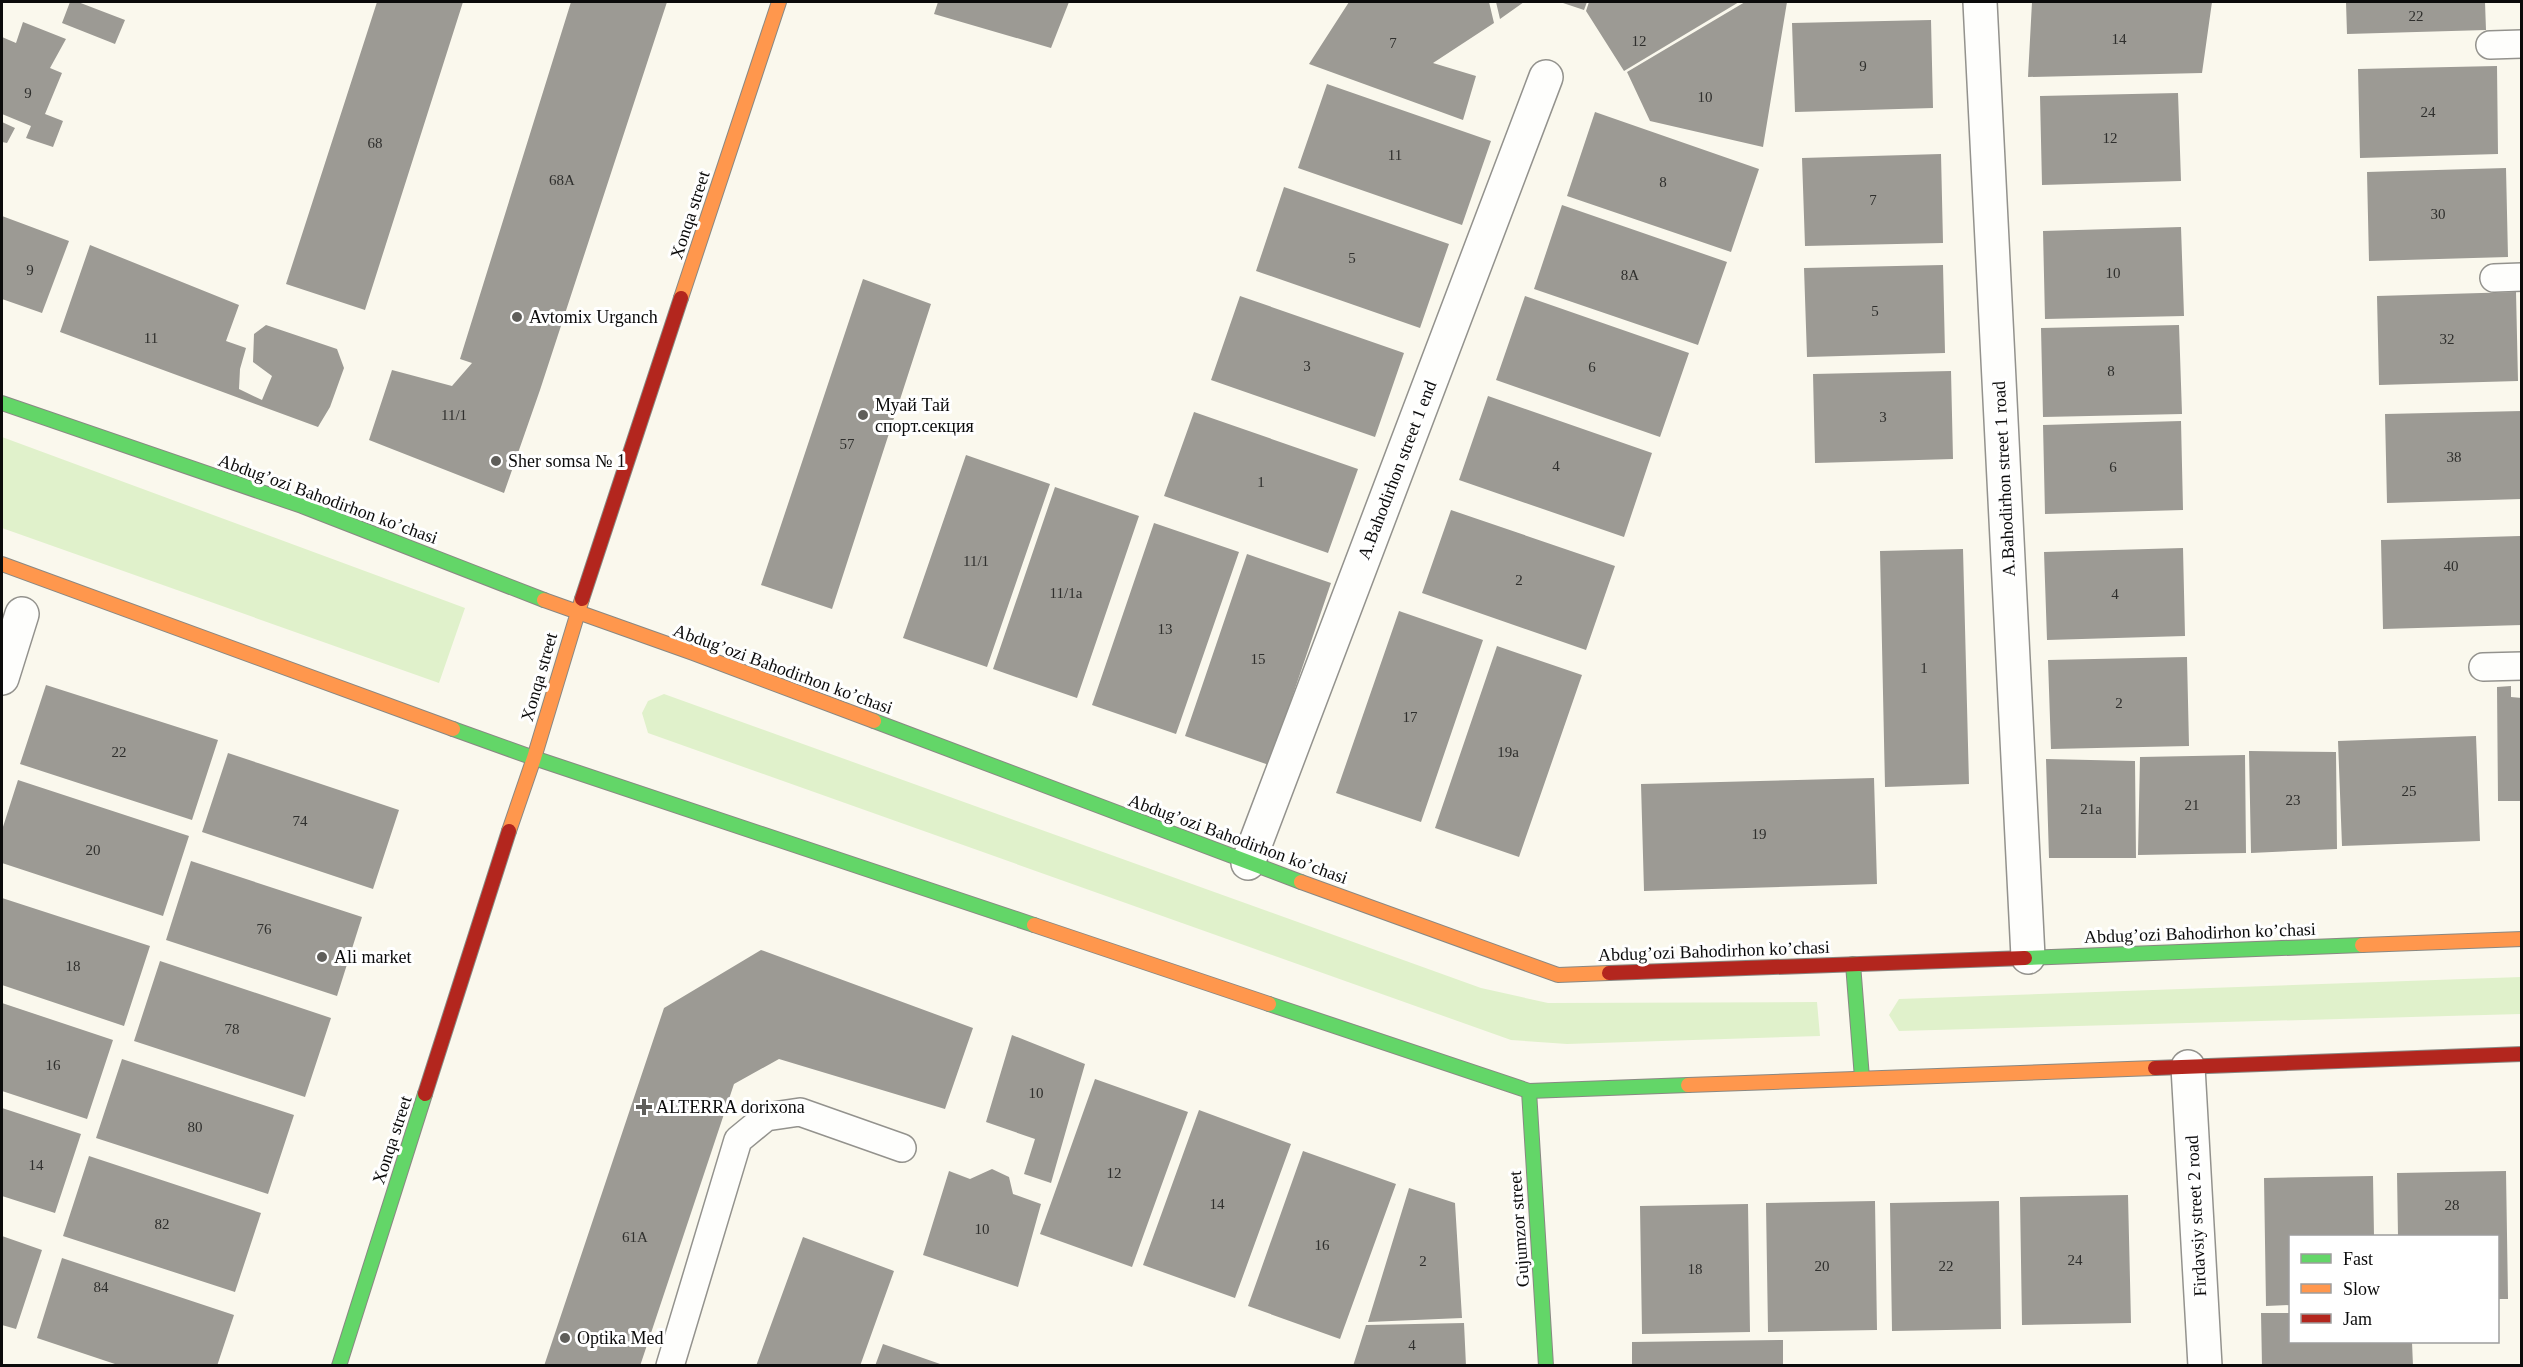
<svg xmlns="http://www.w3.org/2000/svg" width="2523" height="1367" font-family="Georgia,serif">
	<rect width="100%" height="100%" fill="#faf8ed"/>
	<path fill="#e0f1cb" d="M 2,437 L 465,608 L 439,683 L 2,528 Z
		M 664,694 L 1481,988 L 1548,1003 L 1817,1002 L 1820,1036 L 1567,1044 L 1511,1040 L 648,733 L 642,713 L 648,701 Z
		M 2521,977 L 2521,1014 L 1899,1031 L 1889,1015 L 1899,999 Z"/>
	<path fill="#9c9a94" d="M 70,2 L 78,2 L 125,20 L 115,44 L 62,23 Z
		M 377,2 L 463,2 L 365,310 L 286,284 Z
		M 571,2 L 667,2 L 540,390 L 504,493 L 369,440 L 392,370 L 452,386 L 472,363 L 460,359 Z
		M 938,2 L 1069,2 L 1051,48 L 934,14 Z
		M 1349,2 L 1489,2 L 1494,23 L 1433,63 L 1476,76 L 1463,120 L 1309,64 Z
		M 1496,2 L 1524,2 L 1500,19 Z
		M 1560,2 L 1587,2 L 1584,10 Z
		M 1589,2 L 1739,2 L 1624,71 L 1586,11 Z
		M 1745,2 L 1787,2 L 1763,147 L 1650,121 L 1627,72 Z
		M 2032,2 L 2212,2 L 2202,73 L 2028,77 Z
		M 2346,2 L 2485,2 L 2486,30 L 2347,34 Z
		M 1931,20 L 1933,108 L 1795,112 L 1792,23 Z
		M 23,22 L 66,39 L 50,68 L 62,73 L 45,114 L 63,121 L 53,147 L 26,138 L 31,126 L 2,114 L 2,37 L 16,43 Z
		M 2497,66 L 2498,154 L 2360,158 L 2358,69 Z
		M 1327,84 L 1491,141 L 1462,225 L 1298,168 Z
		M 2178,93 L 2181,181 L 2042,185 L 2040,96 Z
		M 1595,112 L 1759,169 L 1731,252 L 1567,196 Z
		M 2,122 L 15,128 L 7,143 L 2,142 Z
		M 1941,154 L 1943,243 L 1805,246 L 1802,158 Z
		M 2506,168 L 2508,257 L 2369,261 L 2367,172 Z
		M 1284,187 L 1449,244 L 1420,328 L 1256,271 Z
		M 1562,205 L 1727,262 L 1698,345 L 1534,289 Z
		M 2,216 L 69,241 L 42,313 L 2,299 Z
		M 2181,227 L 2184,316 L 2045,319 L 2043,231 Z
		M 90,245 L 239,305 L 226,341 L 246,348 L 240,369 L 239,389 L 262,400 L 272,376 L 253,362 L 254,334 L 266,325 L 337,349 L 344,368 L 330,407 L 318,427 L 60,332 Z
		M 1943,265 L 1945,353 L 1807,357 L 1804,268 Z
		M 863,279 L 931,304 L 832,609 L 761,585 Z
		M 2516,292 L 2518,381 L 2379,385 L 2377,296 Z
		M 1240,296 L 1404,353 L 1375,437 L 1211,380 Z
		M 1525,296 L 1689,353 L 1660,437 L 1496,380 Z
		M 2179,325 L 2182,414 L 2043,417 L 2041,328 Z
		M 1951,371 L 1953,459 L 1815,463 L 1813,374 Z
		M 1488,396 L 1652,453 L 1624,537 L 1459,480 Z
		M 2522,411 L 2522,499 L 2387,503 L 2385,414 Z
		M 1194,412 L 1358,469 L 1328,553 L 1164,496 Z
		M 2181,421 L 2183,510 L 2045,514 L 2043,425 Z
		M 966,455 L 1050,484 L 987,667 L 903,638 Z
		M 1055,487 L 1139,516 L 1077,698 L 993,669 Z
		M 1451,510 L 1615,566 L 1586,650 L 1422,593 Z
		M 1154,523 L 1239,552 L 1176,734 L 1092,705 Z
		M 2520,536 L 2522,625 L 2383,629 L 2381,540 Z
		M 2183,548 L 2185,636 L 2047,640 L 2044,552 Z
		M 1963,549 L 1969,784 L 1885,787 L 1880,551 Z
		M 1247,554 L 1331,583 L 1269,765 L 1185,736 Z
		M 1399,611 L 1483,640 L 1421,822 L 1336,793 Z
		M 1497,646 L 1582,675 L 1519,857 L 1435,828 Z
		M 2187,657 L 2189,746 L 2051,749 L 2048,660 Z
		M 46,685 L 218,740 L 192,820 L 20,764 Z
		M 2511,686 L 2511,697 L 2522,698 L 2522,801 L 2498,801 L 2497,687 Z
		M 2476,736 L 2480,841 L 2342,846 L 2338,741 Z
		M 2249,751 L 2336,752 L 2337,849 L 2251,853 Z
		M 228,753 L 399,810 L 373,889 L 202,832 Z
		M 2245,755 L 2246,853 L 2138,855 L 2140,757 Z
		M 2046,759 L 2135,761 L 2136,858 L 2049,858 Z
		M 1874,778 L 1877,884 L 1644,891 L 1641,784 Z
		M 18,780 L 189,836 L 163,916 L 2,863 L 2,830 Z
		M 191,861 L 362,917 L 337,996 L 166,940 Z
		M 2,898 L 150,946 L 124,1026 L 2,985 Z
		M 761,950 L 973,1028 L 945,1109 L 779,1059 L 734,1084 L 640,1366 L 544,1366 L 664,1008 Z
		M 160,961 L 331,1018 L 305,1097 L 134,1041 Z
		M 2,1003 L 113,1040 L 87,1119 L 2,1091 Z
		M 1012,1035 L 1085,1064 L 1051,1183 L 1024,1174 L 1035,1139 L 986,1122 Z
		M 122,1059 L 294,1115 L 268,1194 L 96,1138 Z
		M 1095,1079 L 1188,1112 L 1132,1267 L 1040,1234 Z
		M 2,1108 L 81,1134 L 55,1213 L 2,1196 Z
		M 1199,1110 L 1291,1144 L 1235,1298 L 1143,1265 Z
		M 1303,1151 L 1396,1184 L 1340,1339 L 1248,1306 Z
		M 89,1156 L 261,1213 L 235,1292 L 63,1236 Z
		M 992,1169 L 1009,1177 L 1013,1194 L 1041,1204 L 1018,1287 L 923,1255 L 949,1171 L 970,1179 Z
		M 2506,1171 L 2508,1299 L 2498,1299 L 2498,1236 L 2398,1236 L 2397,1173 Z
		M 2373,1176 L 2374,1236 L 2290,1236 L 2290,1305 L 2266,1306 L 2264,1178 Z
		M 1409,1188 L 1455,1203 L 1462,1318 L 1368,1322 Z
		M 2128,1195 L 2131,1323 L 2022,1325 L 2020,1197 Z
		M 1875,1201 L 1877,1330 L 1768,1332 L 1766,1203 Z
		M 1999,1201 L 2001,1329 L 1892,1331 L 1890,1203 Z
		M 1748,1204 L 1750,1332 L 1642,1334 L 1640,1206 Z
		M 2,1236 L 42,1250 L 16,1329 L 2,1325 Z
		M 803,1237 L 894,1271 L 860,1366 L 756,1366 Z
		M 62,1258 L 234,1315 L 217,1366 L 121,1366 L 37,1338 Z
		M 2261,1313 L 2290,1313 L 2290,1342 L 2412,1342 L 2413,1366 L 2262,1366 Z
		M 1464,1323 L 1466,1366 L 1353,1366 L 1366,1325 Z
		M 1783,1340 L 1783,1366 L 1632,1366 L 1632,1342 Z
		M 883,1344 L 943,1365 L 943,1366 L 875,1366 Z"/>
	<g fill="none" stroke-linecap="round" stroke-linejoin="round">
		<g stroke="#93928d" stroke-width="30">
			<path id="lane" d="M 2490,45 L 2522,44
				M 2494,278 L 2522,277
				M 2483,667 L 2522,666
				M 670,1366 L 738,1140 L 766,1117 L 800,1112 L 902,1148"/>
		</g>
		<g stroke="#93928d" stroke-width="36">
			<path id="street" d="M 1980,2 L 2028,957
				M 2,678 L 22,614
				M 1248,863 L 1546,77
				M 2188,1067 L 2205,1366"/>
		</g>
		<g stroke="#898883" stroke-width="16">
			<path id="fast" d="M 2,403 L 302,506 L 544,600
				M 874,721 L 1301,882
				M 453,729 L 534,758 L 1034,925
				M 2025,958 L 2362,945
				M 1853,964 L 1862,1078
				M 1269,1004 L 1529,1091 L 1688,1085
				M 1529,1091 L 1546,1366
				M 339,1366 L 425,1094"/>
		</g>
		<g stroke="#898883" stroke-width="16">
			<path id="slow" d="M 681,298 L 779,2
				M 2,564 L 453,729
				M 544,600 L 693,653 L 874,721
				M 509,831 L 534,758 L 582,599
				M 1301,882 L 1558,975 L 1609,973
				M 1034,925 L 1269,1004
				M 2362,945 L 2522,939
				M 1688,1085 L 2155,1068"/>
		</g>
		<g stroke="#898883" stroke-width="16">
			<path id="jam" d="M 582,599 L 681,298
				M 1609,973 L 2025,958
				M 2155,1068 L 2522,1054
				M 425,1094 L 509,831"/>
		</g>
		<use href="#lane" stroke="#fefefc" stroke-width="27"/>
		<use href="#street" stroke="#fefefc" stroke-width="33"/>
		<use href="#fast" stroke="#63d668" stroke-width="14"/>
		<use href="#slow" stroke="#ff974d" stroke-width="14"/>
		<use href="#jam" stroke="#b3261e" stroke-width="14"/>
	</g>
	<g fill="#5f5e5a" stroke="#fff" stroke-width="2">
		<circle cx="517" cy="317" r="6"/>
		<circle cx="863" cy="415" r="6"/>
		<circle cx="496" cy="461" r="6"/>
		<circle cx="322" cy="957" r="6"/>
		<path d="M641 1098h6v6h6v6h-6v6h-6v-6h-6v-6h6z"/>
		<circle cx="565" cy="1338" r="6"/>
	</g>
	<g text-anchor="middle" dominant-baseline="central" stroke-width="6" stroke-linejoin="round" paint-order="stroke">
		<g font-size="15" fill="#2f2f2d">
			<text x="2416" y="16">22</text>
			<text x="2119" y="39">14</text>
			<text x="1639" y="41">12</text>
			<text x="1393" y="43">7</text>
			<text x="1863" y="66">9</text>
			<text x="28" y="93">9</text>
			<text x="1705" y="97">10</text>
			<text x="2428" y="112">24</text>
			<text x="2110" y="138">12</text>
			<text x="375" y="143">68</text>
			<text x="1395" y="155">11</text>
			<text x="562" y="180">68А</text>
			<text x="1663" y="182">8</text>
			<text x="1873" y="200">7</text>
			<text x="2438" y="214">30</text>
			<text x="1352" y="258">5</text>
			<text x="30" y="270">9</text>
			<text x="2113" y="273">10</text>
			<text x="1630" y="275">8A</text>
			<text x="1875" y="311">5</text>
			<text x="151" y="338">11</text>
			<text x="2447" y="339">32</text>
			<text x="1307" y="366">3</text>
			<text x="1592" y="367">6</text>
			<text x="2111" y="371">8</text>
			<text x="454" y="415">11/1</text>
			<text x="1883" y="417">3</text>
			<text x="847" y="444">57</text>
			<text x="2454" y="457">38</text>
			<text x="1556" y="466">4</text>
			<text x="2113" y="467">6</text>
			<text x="1261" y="482">1</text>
			<text x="976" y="561">11/1</text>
			<text x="2451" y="566">40</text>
			<text x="1519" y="580">2</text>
			<text x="1066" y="593">11/1a</text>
			<text x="2115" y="594">4</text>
			<text x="1165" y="629">13</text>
			<text x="1258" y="659">15</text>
			<text x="1924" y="668">1</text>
			<text x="2119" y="703">2</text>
			<text x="1410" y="717">17</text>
			<text x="119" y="752">22</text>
			<text x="1508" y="752">19a</text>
			<text x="2409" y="791">25</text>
			<text x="2293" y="800">23</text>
			<text x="2192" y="805">21</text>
			<text x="2091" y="809">21a</text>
			<text x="300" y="821">74</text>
			<text x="1759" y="834">19</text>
			<text x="93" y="850">20</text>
			<text x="264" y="929">76</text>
			<text x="73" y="966">18</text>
			<text x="232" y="1029">78</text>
			<text x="53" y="1065">16</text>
			<text x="1036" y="1093">10</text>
			<text x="195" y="1127">80</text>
			<text x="36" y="1165">14</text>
			<text x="1114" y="1173">12</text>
			<text x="1217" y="1204">14</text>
			<text x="2452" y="1205">28</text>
			<text x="162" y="1224">82</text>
			<text x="982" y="1229">10</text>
			<text x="635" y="1237">61A</text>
			<text x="1322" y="1245">16</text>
			<text x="2075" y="1260">24</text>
			<text x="1423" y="1261">2</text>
			<text x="1822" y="1266">20</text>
			<text x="1946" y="1266">22</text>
			<text x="1695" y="1269">18</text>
			<text x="101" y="1287">84</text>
			<text x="1412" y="1345">4</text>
		</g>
		<g font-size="18" fill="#0b0b0b" stroke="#fff">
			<text transform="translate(690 215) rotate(-72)">Xonqa street</text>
			<text transform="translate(1397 470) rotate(-69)">A.Bahodirhon street 1 end</text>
			<text transform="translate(2004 479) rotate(-93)">A.Bahodirhon street 1 road</text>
			<text transform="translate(328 499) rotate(20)">Abdug’ozi Bahodirhon ko’chasi</text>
			<text transform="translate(783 669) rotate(20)">Abdug’ozi Bahodirhon ko’chasi</text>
			<text transform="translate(539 677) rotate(-74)">Xonqa street</text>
			<text transform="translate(1238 839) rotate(20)">Abdug’ozi Bahodirhon ko’chasi</text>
			<text transform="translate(2200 933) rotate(-2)">Abdug’ozi Bahodirhon ko’chasi</text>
			<text transform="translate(1714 951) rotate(-2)">Abdug’ozi Bahodirhon ko’chasi</text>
			<text transform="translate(392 1140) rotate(-72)">Xonqa street</text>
			<text transform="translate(2196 1216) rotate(-93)">Firdavsiy street 2 road</text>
			<text transform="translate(1519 1229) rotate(-94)">Gujumzor street</text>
		</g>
		<g font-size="18" fill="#0b0b0b" stroke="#fff" text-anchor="start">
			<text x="529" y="317">Avtomix Urganch</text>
			<text x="875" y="405">Муай Тай<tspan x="875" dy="21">спорт.секция</tspan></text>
			<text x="508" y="461">Sher somsa № 1</text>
			<text x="334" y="957">Ali market</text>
			<text x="656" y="1107">ALTERRA dorixona</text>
			<text x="577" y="1338">Optika Med</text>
		</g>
	</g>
	<rect width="2523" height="1367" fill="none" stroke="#0b0b0b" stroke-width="6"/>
	<rect x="2289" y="1235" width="210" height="108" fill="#ffffff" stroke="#9d9d9d" stroke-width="1.5"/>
	<rect x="2301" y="1254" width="30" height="9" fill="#63d668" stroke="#9d9d9d" stroke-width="1.5"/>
	<text x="2343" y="1265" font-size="18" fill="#0b0b0b">Fast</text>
	<rect x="2301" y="1284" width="30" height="9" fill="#ff974d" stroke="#9d9d9d" stroke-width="1.5"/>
	<text x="2343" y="1295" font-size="18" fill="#0b0b0b">Slow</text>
	<rect x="2301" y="1314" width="30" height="9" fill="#b3261e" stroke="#9d9d9d" stroke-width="1.5"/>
	<text x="2343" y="1325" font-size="18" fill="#0b0b0b">Jam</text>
</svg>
